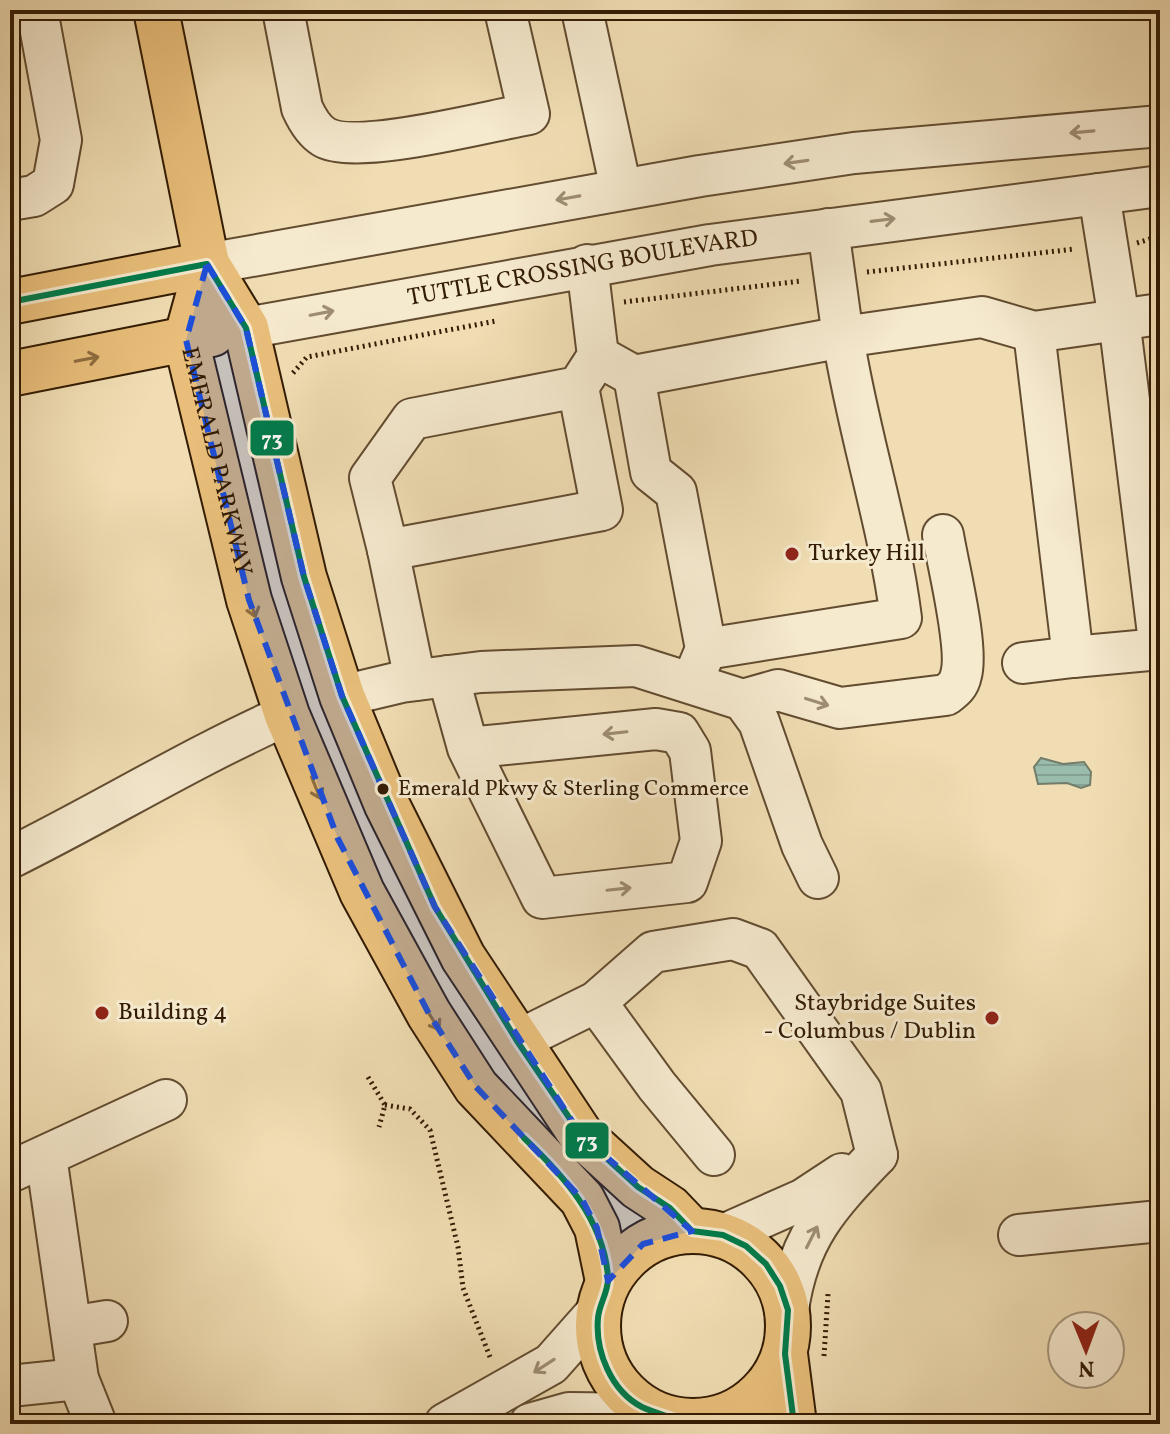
<svg xmlns="http://www.w3.org/2000/svg" width="1170" height="1434" font-family="Vollkorn,serif">
	<defs>
		<pattern id="water-rules" width="6" height="5" patternUnits="userSpaceOnUse" patternTransform="scale(2)"><rect width="6" height="5" fill="#9abcad"/><path d="M0 2.5h6" fill="none" stroke="#85a193"/></pattern>
	</defs>
	<rect width="100%" height="100%" fill="#f0ddb3"/>
	<filter id="stains"><feTurbulence type="fractalNoise" baseFrequency=".0025" numOctaves="4"/><feColorMatrix values="0 0 0 0 .2 0 0 0 0 .09 0 0 0 0 .02 0 0 0 .5 -.17"/></filter>
	<radialGradient id="worn" r=".72"><stop offset=".6" stop-color="#630" stop-opacity="0"/><stop offset="1" stop-color="#630" stop-opacity=".3"/></radialGradient>
	<path fill="url(#water-rules)" stroke="#717c69" stroke-width="2" d="M 1041,758 L 1063,764 L 1084,762 L 1091,772 L 1090,785 L 1081,788 L 1067,783 L 1038,784 L 1034,767 Z"/>
	<g fill="none" stroke-linecap="round" stroke-linejoin="round">
		<g stroke="#624c30" stroke-width="44">
			<g id="minor">
				<path d="M 283,10 L 302,108 C 307,119 314,131 324,137 C 356,156 488,121 529,114 L 505,10"/>
				<path d="M 582,10 L 621,189"/>
				<path d="M 1099,194 L 1119,319 L 1160,650"/>
				<path d="M 10,200 L 34,196 L 53,184 L 61,140 L 37,10"/>
				<path d="M 828,229 L 843,337 L 982,317 L 1034,332 L 1160,314"/>
				<path d="M 207,264 L 700,176 L 854,153 L 1160,126"/>
				<path id="s1" d="M 246,328 L 710,245 L 1160,186"/>
				<path d="M 598,356 L 634,376 L 843,337 C 858,432 889,524 901,618 L 706,649"/>
				<path d="M 634,376 L 651,472 L 676,492 L 706,649 L 695,675"/>
				<path d="M 578,387 L 602,510 L 388,550 L 370,478 L 412,419 L 578,387 L 598,356 L 587,265"/>
				<path d="M 388,550 L 415,680"/>
				<path d="M 1073,657 L 1160,649"/>
				<path d="M 1023,663 L 1073,657 L 1034,332"/>
				<path d="M 448,676 L 468,748 L 542,898 L 687,882 L 701,841 L 690,751 L 679,733 L 656,729 L 468,748"/>
				<path d="M 342,696 L 401,682 L 481,672 L 636,666 L 743,700 L 759,722 L 802,845 L 818,878"/>
				<path d="M 743,700 L 778,690 L 840,708 L 946,695 C 954,689 959,685 961,675 C 969,648 948,566 943,535"/>
				<path d="M 10,858 C 103,812 192,757 287,715"/>
				<path d="M 596,1002 L 657,1086 L 714,1155"/>
				<path d="M 517,1041 L 596,1002 L 653,952 L 733,939 L 760,949 L 861,1091 L 877,1155"/>
				<path d="M 46,1156 L 78,1379 L 96,1424"/>
				<path d="M 10,1172 L 166,1100"/>
				<path d="M 723,1235 L 804,1199 L 842,1174"/>
				<path d="M 1019,1235 L 1160,1221"/>
				<path d="M 788,1310 C 798,1238 828,1206 877,1155"/>
				<path d="M 71,1327 L 107,1321"/>
				<path d="M 10,1386 L 78,1379"/>
				<path d="M 445,1424 L 551,1364 L 598,1311"/>
				<path d="M 530,1424 L 569,1413 L 655,1414"/>
			</g>
		</g>
		<g stroke="#331c04" stroke-width="48">
			<g id="major">
				<path d="M 156,10 L 207,264 L 246,328 L 304,577 L 342,696 L 387,805 L 463,957 L 581,1135 L 638,1187 L 670,1208 L 692,1231"/>
				<path id="s2" d="M 207,264 L 186,340 L 249,600 L 287,715 L 362,892 L 429,1014 L 476,1087 L 582,1199 L 597,1228 L 608,1281"/>
				<path d="M 10,302 L 207,264"/>
				<path d="M 10,374 L 212,334"/>
				<circle cx="693" cy="1326" r="95"/>
				<path d="M 785,1354 L 794,1424"/>
			</g>
		</g>
		<path stroke="#331c04" stroke-width="5" stroke-dasharray="2 4" stroke-linecap="butt" d="M 1137,243 L 1160,236
			M 867,272 L 1075,249
			M 624,302 L 801,281
			M 293,373 L 307,357 L 496,321
			M 368,1077 L 385,1105 L 379,1127
			M 385,1105 L 410,1109 L 430,1130 L 458,1247 L 463,1288 L 490,1357
			M 824,1356 L 828,1294"/>
		<use href="#minor" stroke="#f5e9ce" stroke-width="40"/>
		<use href="#major" stroke="#e8be7a" stroke-width="44"/>
		<g stroke="#f5e9ce" stroke-width="12">
			<path id="bus-1" d="M 10,302 L 207,264 L 246,328 L 304,577 L 342,696 L 435,907 L 517,1041 L 581,1135 L 638,1187 L 670,1208 L 692,1231 L 723,1235 L 746,1246 L 766,1264 L 780,1286 L 788,1310 L 785,1354 L 794,1424
				M 524,1138 C 563,1175 604,1220 608,1277 C 609,1291 599,1304 598,1318 C 595,1351 611,1391 642,1407 C 657,1414 673,1417 688,1424"/>
		</g>
		<use href="#bus-1" stroke="#007b4b" stroke-width="6"/>
	</g>
	<defs><path id="oneway-shaft" d="M-6 0H5M1.5-3L5.5 0L1.5 3" fill="none" stroke-width="1.6" stroke-linecap="round" stroke-linejoin="round" transform="scale(2)"/></defs>
	<g stroke="#9e8d73">
		<use href="#oneway-shaft" transform="translate(1082 132) rotate(175)"/>
		<use href="#oneway-shaft" transform="translate(796 162) rotate(172)"/>
		<use href="#oneway-shaft" transform="translate(568 198) rotate(170)"/>
		<use href="#oneway-shaft" transform="translate(883 220) rotate(-7)"/>
		<use href="#oneway-shaft" transform="translate(322 313) rotate(-11)"/>
		<use href="#oneway-shaft" transform="translate(817 702) rotate(17)"/>
		<use href="#oneway-shaft" transform="translate(615 733) rotate(174)"/>
		<use href="#oneway-shaft" transform="translate(619 889) rotate(-6)"/>
		<use href="#oneway-shaft" transform="translate(812 1237) rotate(-63)"/>
		<use href="#oneway-shaft" transform="translate(544 1366) rotate(147)"/>
	</g>
	<g stroke="#8e6d3f">
		<use href="#oneway-shaft" transform="translate(87 359) rotate(-11)"/>
		<use href="#oneway-shaft" transform="translate(252 606) rotate(73)"/>
		<use href="#oneway-shaft" transform="translate(316 788) rotate(68)"/>
		<use href="#oneway-shaft" transform="translate(433 1020) rotate(58)"/>
	</g>
	<path fill="#1d4ed8" fill-opacity="0.2" stroke="#1d4ed8" stroke-width="6" stroke-dasharray="16 10" stroke-linejoin="round" d="M 207,264 L 246,328 L 304,577 L 342,696 L 435,907 L 581,1135 L 692,1231 L 643,1244 L 608,1281 L 597,1228 L 582,1199 L 476,1087 L 429,1014 L 338,839 L 249,600 L 186,340 Z"/>
	<g fill="#8f2418" stroke="#f5e9ce" stroke-width="3">
		<circle cx="792" cy="554" r="8"/>
		<circle cx="102" cy="1013" r="8"/>
		<circle cx="992" cy="1018" r="8"/>
	</g>
	<circle fill="#331c04" stroke="#f5e9ce" stroke-width="3" cx="383" cy="789" r="7"/>
	<g text-anchor="middle" dominant-baseline="central" stroke-width="6" stroke-linejoin="round" paint-order="stroke">
		<g font-size="22" fill="#331c04" stroke="#f5e9ce" text-anchor="start">
			<text x="398" y="789">Emerald Pkwy &amp; Sterling Commerce</text>
		</g>
		<g font-size="24" fill="#331c04" stroke="#f5e9ce">
			<text stroke="none"><textPath href="#s1" startOffset="342">TUTTLE CROSSING BOULEVARD</textPath></text>
			<text stroke="none"><textPath href="#s2" startOffset="204">EMERALD PARKWAY</textPath></text>
		</g>
		<g font-size="24" fill="#331c04" stroke="#f5e9ce" text-anchor="start">
			<text x="808" y="554">Turkey Hill</text>
			<text x="976" y="1004" text-anchor="end">Staybridge Suites<tspan x="976" dy="28">- Columbus / Dublin</tspan></text>
			<text x="118" y="1013">Building 4</text>
		</g>
	</g>
	<g stroke="#f5e9ce" stroke-width="3">
		<rect x="249" y="419" width="46" height="38" rx="8" fill="#007b4b"/>
		<rect x="564" y="1121" width="46" height="39" rx="8" fill="#007b4b"/>
	</g>
	<g font-size="22" text-anchor="middle" font-weight="bold" fill="#fff">
		<text x="272" y="446">73</text>
		<text x="587" y="1148">73</text>
	</g>
	<rect width="1170" height="1434" fill="none" stroke="#f0ddb3" stroke-width="40"/>
	<rect x="12" y="12" width="1146" height="1410" fill="none" stroke="#331c04" stroke-width="4"/>
	<rect x="20" y="20" width="1130" height="1394" fill="none" stroke="#331c04" stroke-width="2"/>
	<g transform="translate(1086 1350) rotate(179)"><circle r="38" fill="#f5e9ce" stroke="#a7977d" stroke-width="2"/>
	<path d="M0-6L14 30L0 20L-14 30Z" fill="#8f2418"/>
	<text y="-12" font-size="22" font-weight="bold" text-anchor="middle" fill="#331c04">N</text>
	</g>
	<rect width="100%" height="100%" filter="url(#stains)"/>
	<rect width="100%" height="100%" fill="url(#worn)"/>
</svg>
